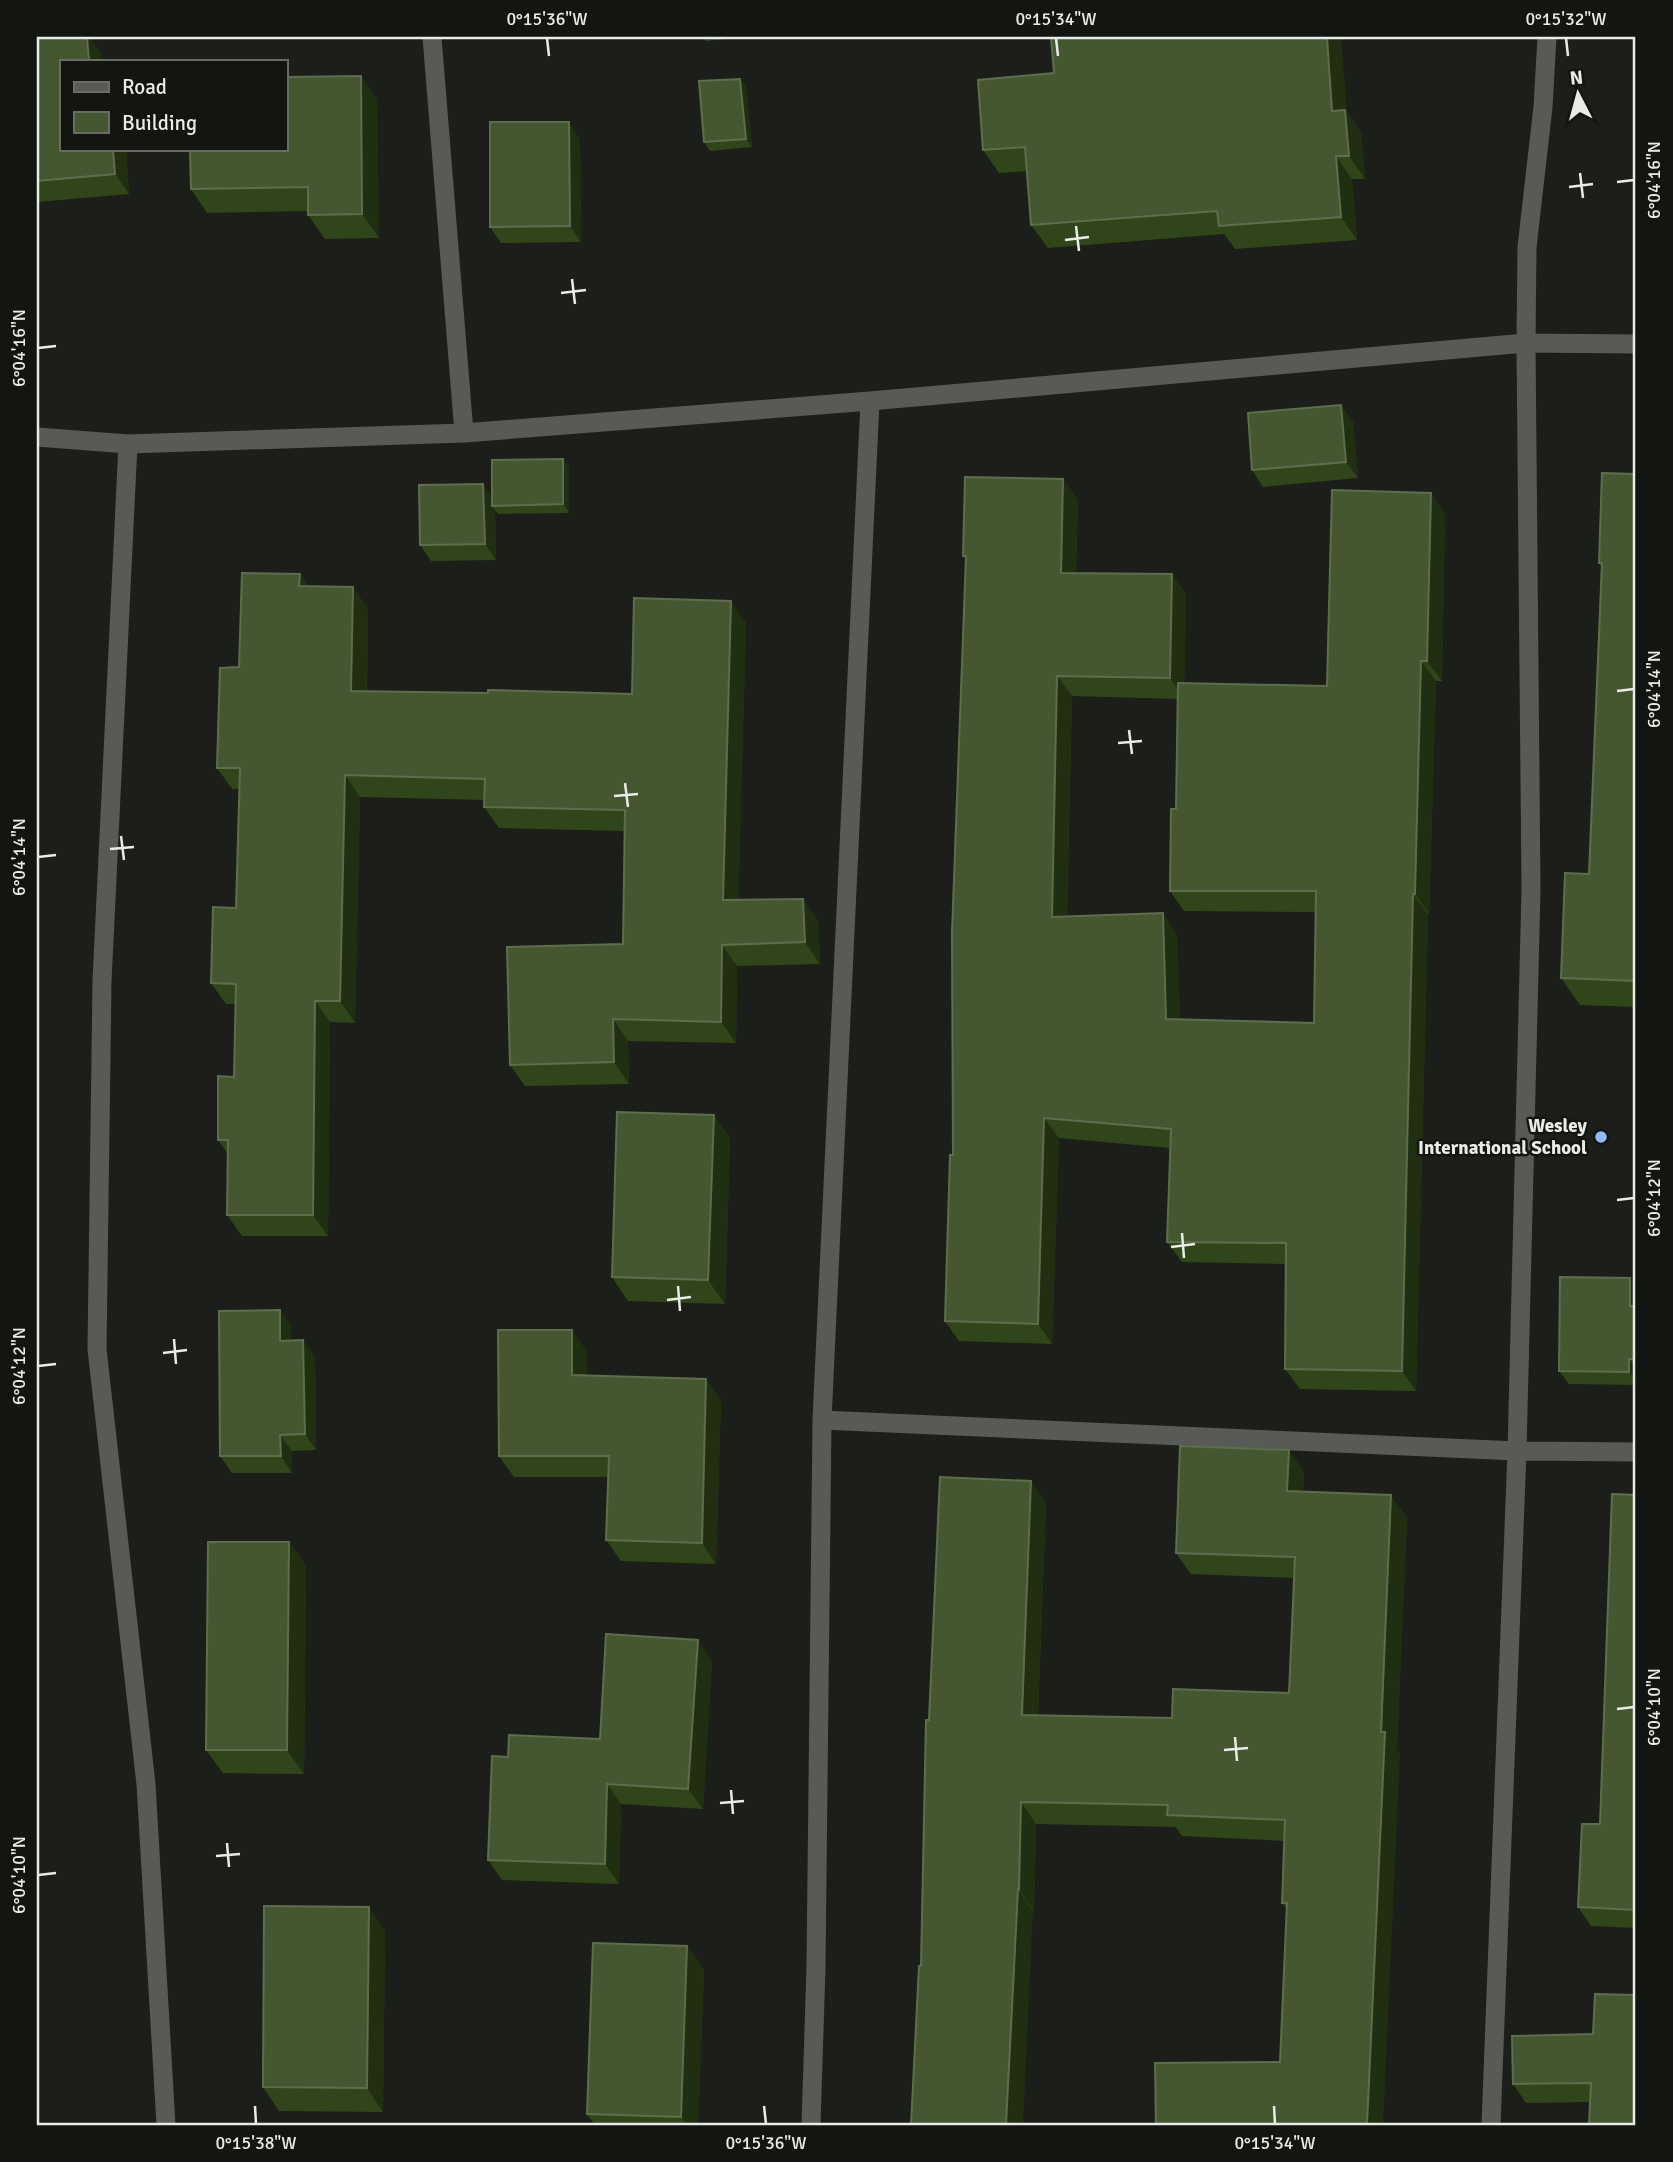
<svg xmlns="http://www.w3.org/2000/svg" width="1673" height="2162" font-family="Signika,sans-serif">
	<rect width="100%" height="100%" fill="#1c1e1a"/>
	<g fill="none" stroke-linecap="round" stroke-linejoin="round">
		<path stroke="#585b55" stroke-width="19" d="M 432,37 L 464,433
			M 37,437 L 128,444 L 464,433 L 870,401 L 1526,343 L 1636,344
			M 128,444 L 102,981 L 97,1349 L 146,1784 L 166,2125
			M 822,1420 L 1517,1451 L 1636,1452
			M 811,2125 L 816,1967 L 822,1420 L 870,401
			M 1491,2125 L 1517,1451 L 1531,890 L 1526,343 L 1527,247 L 1543,107 L 1547,37"/>
	</g>
	<path fill="#31451a" fill-rule="evenodd" d="M 37,37 L 101,53 L 101,61 L 61,61 L 61,149 L 126,149 L 129,194 L 37,202 Z
		M 703,37 L 748,37 L 706,41 Z
		M 1054,73 L 1347,112 L 1361,133 L 1365,179 L 1352,179 L 1357,240 L 1235,249 L 1224,234 L 1048,248 L 1031,225 L 1027,171 L 999,173 L 983,150 Z
		M 361,76 L 377,100 L 379,238 L 325,239 L 308,215 L 308,211 L 207,213 L 191,189 Z
		M 740,79 L 746,87 L 752,147 L 710,151 L 704,142 Z
		M 580,139 L 581,242 L 501,243 L 490,227 Z
		M 1353,421 L 1358,478 L 1263,487 L 1252,470 Z
		M 569,467 L 569,513 L 498,514 L 495,510 L 496,560 L 431,561 L 420,545 L 492,497 Z
		M 1636,474 L 1636,1007 L 1580,1005 L 1561,978 L 1589,874 L 1601,567 L 1599,563 Z
		M 1063,479 L 1078,500 L 1076,573 L 1172,574 L 1186,595 L 1184,684 L 1327,686 L 1445,513 L 1442,681 L 1436,681 L 1429,914 L 1428,914 L 1416,1391 L 1300,1389 L 1285,1369 L 1286,1264 L 1182,1262 L 1167,1242 L 1170,1148 L 1059,1138 L 1052,1344 L 959,1341 L 945,1321 L 953,1155 L 966,559 L 963,556 ZM 1072,696 L 1178,699 L 1176,809 L 1170,891 L 1184,911 L 1316,912 L 1314,1023 L 1180,1019 L 1177,934 L 1067,916 Z
		M 308,586 L 368,608 L 367,691 L 488,693 L 632,694 L 746,622 L 738,900 L 803,899 L 818,921 L 820,964 L 737,966 L 736,1043 L 628,1041 L 629,1084 L 525,1086 L 510,1065 L 623,944 L 624,831 L 499,828 L 484,807 L 485,800 L 360,797 L 355,1023 L 330,1022 L 328,1236 L 242,1236 L 227,1215 L 228,1154 L 218,1140 L 234,1077 L 235,1004 L 226,1004 L 211,983 L 236,908 L 240,789 L 232,789 L 217,768 L 239,667 Z
		M 730,1138 L 725,1304 L 628,1301 L 612,1277 Z
		M 1636,1287 L 1636,1385 L 1569,1384 L 1559,1371 Z
		M 280,1310 L 291,1326 L 291,1341 L 303,1340 L 315,1357 L 316,1450 L 292,1451 L 292,1473 L 232,1473 L 220,1456 Z
		M 587,1351 L 587,1376 L 721,1400 L 716,1564 L 621,1561 L 606,1540 L 608,1477 L 514,1477 L 499,1456 Z
		M 1304,1472 L 1303,1492 L 1407,1517 L 1397,1749 L 1400,1754 L 1280,2062 L 1287,1909 L 1282,1903 L 1285,1841 L 1182,1836 L 1176,1827 L 1036,1824 L 1034,1911 L 921,1966 L 929,1720 L 1046,1503 L 1038,1716 L 1172,1718 L 1289,1693 L 1294,1578 L 1191,1574 L 1176,1553 Z
		M 1636,1495 L 1636,1928 L 1591,1926 L 1578,1907 L 1600,1824 Z
		M 289,1542 L 306,1566 L 304,1774 L 223,1773 L 206,1750 Z
		M 712,1661 L 703,1809 L 621,1804 L 619,1884 L 502,1880 L 488,1860 L 508,1757 L 600,1739 Z
		M 385,1930 L 383,2112 L 279,2111 L 263,2087 Z
		M 687,1946 L 704,1969 L 698,2125 L 595,2125 L 587,2114 Z
		M 1593,2034 L 1590,2102 L 1526,2103 L 1513,2084 Z"/>
	<path fill="#202e11" d="M 87,37 L 89,37 L 101,53 L 101,61 L 89,61 Z
		M 1327,37 L 1341,37 L 1347,112 L 1361,133 L 1365,179 L 1349,156 L 1332,111 Z
		M 361,76 L 377,100 L 379,238 L 362,214 Z
		M 740,79 L 746,87 L 752,147 L 746,139 Z
		M 569,122 L 580,139 L 581,242 L 570,226 Z
		M 113,149 L 126,149 L 129,194 L 115,174 Z
		M 1336,156 L 1352,179 L 1357,240 L 1341,217 Z
		M 1341,405 L 1353,421 L 1358,478 L 1346,462 Z
		M 563,459 L 569,467 L 569,513 L 563,504 Z
		M 1063,479 L 1078,500 L 1075,593 L 1061,573 Z
		M 483,484 L 494,500 L 492,506 L 495,510 L 496,560 L 485,544 Z
		M 1431,493 L 1445,513 L 1442,681 L 1427,661 Z
		M 300,574 L 315,595 L 299,586 Z
		M 1172,574 L 1186,595 L 1184,699 L 1170,678 Z
		M 353,587 L 368,608 L 366,713 L 351,691 Z
		M 731,601 L 746,622 L 738,922 L 723,900 Z
		M 1421,661 L 1436,681 L 1429,914 L 1415,894 Z
		M 1057,676 L 1072,696 L 1066,937 L 1052,917 Z
		M 345,775 L 360,797 L 355,1023 L 340,1001 Z
		M 1413,894 L 1428,914 L 1416,1391 L 1402,1371 Z
		M 803,899 L 818,921 L 820,964 L 805,942 Z
		M 1163,913 L 1177,934 L 1181,1039 L 1166,1019 Z
		M 722,945 L 737,966 L 736,1043 L 721,1022 Z
		M 315,1001 L 330,1022 L 328,1236 L 313,1215 Z
		M 613,1019 L 628,1041 L 629,1084 L 614,1062 Z
		M 714,1115 L 730,1138 L 725,1304 L 708,1280 Z
		M 1044,1118 L 1059,1138 L 1052,1344 L 1038,1324 Z
		M 1630,1278 L 1636,1287 L 1636,1316 L 1630,1306 Z
		M 280,1310 L 291,1326 L 291,1357 L 280,1341 Z
		M 572,1330 L 587,1351 L 587,1396 L 572,1375 Z
		M 303,1340 L 315,1357 L 316,1450 L 305,1434 Z
		M 1629,1359 L 1636,1369 L 1636,1382 L 1629,1372 Z
		M 706,1379 L 721,1400 L 716,1564 L 702,1543 Z
		M 280,1435 L 292,1451 L 292,1473 L 281,1456 Z
		M 1289,1450 L 1304,1472 L 1302,1512 L 1287,1491 Z
		M 1031,1481 L 1046,1503 L 1037,1737 L 1022,1715 Z
		M 1391,1495 L 1407,1517 L 1397,1749 L 1400,1754 L 1383,2125 L 1367,2125 Z
		M 289,1542 L 306,1566 L 304,1774 L 287,1750 Z
		M 698,1640 L 712,1661 L 703,1809 L 688,1789 Z
		M 607,1784 L 621,1804 L 619,1884 L 605,1864 Z
		M 1021,1802 L 1036,1824 L 1034,1911 L 1019,1889 Z
		M 1018,1889 L 1033,1911 L 1023,2125 L 1006,2125 Z
		M 369,1907 L 385,1930 L 383,2112 L 367,2088 Z
		M 687,1946 L 704,1969 L 698,2125 L 687,2125 L 681,2117 Z"/>
	<path fill="#455731" stroke="#5e6e4d" stroke-width="2" d="M 37,37 L 87,37 L 89,61 L 61,61 L 61,149 L 113,149 L 115,174 L 37,181 Z
		M 1051,37 L 1327,37 L 1332,111 L 1345,110 L 1349,156 L 1336,156 L 1341,217 L 1219,226 L 1217,211 L 1031,225 L 1025,147 L 983,150 L 978,80 L 1054,73 Z
		M 361,76 L 362,214 L 308,215 L 308,187 L 191,189 L 190,149 L 285,149 L 285,77 Z
		M 740,79 L 746,139 L 704,142 L 699,81 Z
		M 490,122 L 569,122 L 570,226 L 490,227 Z
		M 1341,405 L 1346,462 L 1252,470 L 1248,413 Z
		M 563,459 L 563,504 L 492,506 L 492,460 Z
		M 1602,473 L 1636,474 L 1636,981 L 1561,978 L 1565,873 L 1589,874 L 1602,563 L 1599,563 Z
		M 965,477 L 1063,479 L 1061,573 L 1172,574 L 1170,678 L 1057,676 L 1052,917 L 1163,913 L 1166,1019 L 1314,1023 L 1316,891 L 1170,891 L 1171,809 L 1176,809 L 1178,683 L 1327,686 L 1332,490 L 1431,493 L 1427,661 L 1421,661 L 1415,894 L 1413,894 L 1402,1371 L 1285,1369 L 1286,1243 L 1167,1242 L 1171,1129 L 1044,1118 L 1038,1324 L 945,1321 L 950,1155 L 953,1155 L 952,933 L 966,556 L 963,556 Z
		M 483,484 L 485,544 L 420,545 L 419,485 Z
		M 242,573 L 300,574 L 299,586 L 353,587 L 351,691 L 488,693 L 488,690 L 632,694 L 634,598 L 731,601 L 723,900 L 803,899 L 805,942 L 722,945 L 721,1022 L 613,1019 L 614,1062 L 510,1065 L 507,947 L 623,944 L 625,810 L 484,807 L 485,779 L 345,775 L 340,1001 L 315,1001 L 313,1215 L 227,1215 L 228,1140 L 218,1140 L 218,1076 L 234,1077 L 236,984 L 211,983 L 213,907 L 236,908 L 240,768 L 217,768 L 220,668 L 239,667 Z
		M 617,1112 L 714,1115 L 708,1280 L 612,1277 Z
		M 1560,1277 L 1630,1278 L 1630,1306 L 1636,1306 L 1636,1359 L 1629,1359 L 1629,1372 L 1559,1371 Z
		M 280,1310 L 280,1341 L 303,1340 L 305,1434 L 280,1435 L 281,1456 L 220,1456 L 219,1311 Z
		M 498,1330 L 572,1330 L 572,1375 L 706,1379 L 702,1543 L 606,1540 L 609,1456 L 499,1456 Z
		M 1180,1446 L 1289,1450 L 1287,1491 L 1391,1495 L 1381,1732 L 1385,1732 L 1367,2125 L 1156,2125 L 1155,2063 L 1280,2062 L 1287,1903 L 1282,1903 L 1285,1820 L 1167,1815 L 1168,1805 L 1021,1802 L 1019,1889 L 1018,1889 L 1006,2125 L 911,2125 L 919,1966 L 921,1966 L 926,1720 L 929,1720 L 940,1477 L 1031,1481 L 1022,1715 L 1172,1718 L 1173,1689 L 1289,1693 L 1295,1557 L 1176,1553 Z
		M 1612,1494 L 1636,1495 L 1636,1910 L 1578,1907 L 1582,1824 L 1600,1824 Z
		M 208,1542 L 289,1542 L 287,1750 L 206,1750 Z
		M 606,1634 L 698,1640 L 688,1789 L 607,1784 L 605,1864 L 488,1860 L 492,1756 L 508,1757 L 509,1735 L 600,1739 Z
		M 264,1906 L 369,1907 L 367,2088 L 263,2087 Z
		M 593,1943 L 687,1946 L 681,2117 L 587,2114 Z
		M 1595,1994 L 1636,1995 L 1636,2125 L 1589,2125 L 1591,2083 L 1513,2084 L 1512,2036 L 1593,2034 Z"/>
	<path fill="none" stroke="#e9ebe8" stroke-width="2.5" d="M 547,38 L 549,56M 1056,38 L 1058,56M 1566,38 L 1568,56M 1580,173 L 1583,198M 1617,182 L 1634,180M 1569,187 L 1593,184M 1076,226 L 1079,251M 1065,240 L 1089,237M 572,279 L 575,304M 561,293 L 586,290M 38,348 L 56,346M 1617,691 L 1634,689M 1129,730 L 1132,754M 1118,743 L 1142,741M 625,783 L 628,807M 614,796 L 638,794M 121,836 L 124,860M 110,849 L 134,847M 38,857 L 56,855M 1617,1200 L 1634,1198M 1182,1233 L 1184,1258M 1171,1247 L 1195,1244M 678,1286 L 680,1311M 667,1300 L 691,1297M 174,1339 L 176,1364M 163,1353 L 187,1350M 38,1366 L 56,1364M 1617,1709 L 1634,1707M 1235,1737 L 1237,1761M 1224,1750 L 1248,1748M 731,1790 L 733,1814M 720,1803 L 744,1801M 227,1843 L 229,1867M 216,1856 L 240,1854M 38,1875 L 56,1873M 255,2106 L 256,2124M 764,2106 L 766,2124M 1274,2106 L 1275,2124"/>
	<circle fill="#90b8fd" stroke="#131511" stroke-width="2.5" cx="1601" cy="1137" r="7"/>
	<g text-anchor="middle" dominant-baseline="central" stroke-width="5" stroke-linejoin="round" paint-order="stroke">
		<g font-size="19" font-weight="bold" fill="#e9ebe8" stroke="#131511" text-anchor="end">
			<text x="1587" y="1126">Wesley<tspan x="1587" dy="22">International School</tspan></text>
		</g>
	</g>
	<rect width="1673" height="2162" fill="none" stroke="#131511" stroke-width="77"/>
	<rect x="60" y="60" width="228" height="91" fill="#131511" stroke="#696b67" stroke-width="2"/>
	<rect x="74" y="82" width="35" height="10" fill="#585b55" stroke="#696b67" stroke-width="2"/>
	<text x="122" y="94" font-size="21" fill="#e9ebe8">Road</text>
	<rect x="74" y="112" width="35" height="21" fill="#455731" stroke="#696b67" stroke-width="2"/>
	<text x="122" y="130" font-size="21" fill="#e9ebe8">Building</text>
	<g transform="translate(1578 94) rotate(354)" stroke="#131511" stroke-width="5" paint-order="stroke">
	<path d="M0-5L12 26L0 18L-12 26Z" fill="#e9ebe8"/>
	<text y="-10" font-size="19" font-weight="bold" text-anchor="middle" fill="#e9ebe8">N</text>
	</g>
	<rect x="38" y="38" width="1596" height="2086" fill="none" stroke="#e9ebe8" stroke-width="2.5"/>
	<g font-size="18" text-anchor="middle" fill="#e9ebe8">
		<text x="547" y="25">0°15'36"W</text>
		<text x="1056" y="25">0°15'34"W</text>
		<text x="1566" y="25">0°15'32"W</text>
		<text transform="translate(1654 180) rotate(-90)" y="6">6°04'16"N</text>
		<text transform="translate(19 348) rotate(-90)" y="6">6°04'16"N</text>
		<text transform="translate(1654 689) rotate(-90)" y="6">6°04'14"N</text>
		<text transform="translate(19 857) rotate(-90)" y="6">6°04'14"N</text>
		<text transform="translate(1654 1198) rotate(-90)" y="6">6°04'12"N</text>
		<text transform="translate(19 1366) rotate(-90)" y="6">6°04'12"N</text>
		<text transform="translate(1654 1707) rotate(-90)" y="6">6°04'10"N</text>
		<text transform="translate(19 1875) rotate(-90)" y="6">6°04'10"N</text>
		<text x="256" y="2149">0°15'38"W</text>
		<text x="766" y="2149">0°15'36"W</text>
		<text x="1275" y="2149">0°15'34"W</text>
	</g>
</svg>
